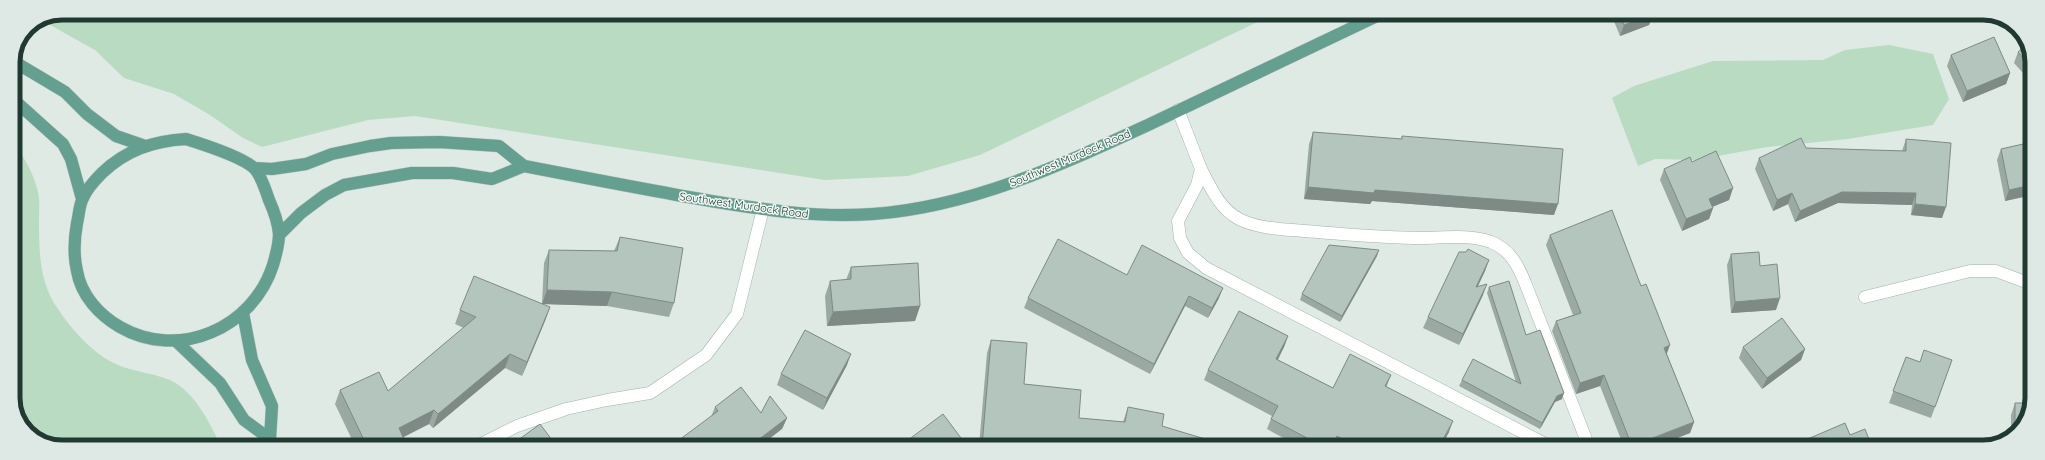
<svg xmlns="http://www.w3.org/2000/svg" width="2045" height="460" font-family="Quicksand,sans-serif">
	<rect width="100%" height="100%" fill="#dfeae5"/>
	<path fill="#b8dbc1" d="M 62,13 L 1274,14 L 980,155 L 908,176 L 825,180 L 415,116 L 368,120 L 262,147 L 243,138 L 210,115 L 174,94 L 124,78 L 95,50 L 43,21 Z
		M 1889,45 L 1933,54 L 1949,99 L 1933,125 L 1848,139 L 1767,147 L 1696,160 L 1655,159 L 1638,166 L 1612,98 L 1634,86 L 1713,61 L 1823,60 L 1845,50 Z
		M 13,144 C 25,157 34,175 38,192 C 40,200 39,210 39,219 C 39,250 39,283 58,309 C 73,332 97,358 123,367 C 138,372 156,374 170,380 C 196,393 209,422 221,446 L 52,446 L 25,430 L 13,404 Z"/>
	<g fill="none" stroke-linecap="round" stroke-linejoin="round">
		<g stroke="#a2b2ac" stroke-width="13">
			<path id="minor" d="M 1178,110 L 1201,169 L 1197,185 L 1178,221 L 1180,238 L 1188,253 L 1206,268 L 1551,447
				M 1201,169 C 1211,188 1219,208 1239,219 C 1259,229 1283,229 1304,231 C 1344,234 1382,238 1422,238 C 1443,238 1471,234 1491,242 C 1510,249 1519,267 1526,285 L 1589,447
				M 1865,297 L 1970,271 L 1996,271 L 2031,284
				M 477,446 L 517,426 L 566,409 L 607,400 L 650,393 L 706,355 L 737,314 L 763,209"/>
		</g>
		<g stroke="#bcc4c2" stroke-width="13">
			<path id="major" d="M 13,61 L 65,92 L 87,114 L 116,136 L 145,146
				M 13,99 L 63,144 L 71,159 L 82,199
				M 186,139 C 202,144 242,157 254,168 C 261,175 266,191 269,200 C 274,211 278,222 279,234 C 279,244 276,255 273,265 C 253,328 179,361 120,327 C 99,315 81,295 77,271 C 73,254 74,240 77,223 C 79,216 79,205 83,198 C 87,188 95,180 102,173 C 126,150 153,141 186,139 Z
				M 254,168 L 272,169 L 306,164 L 332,154 L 370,146 L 391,143 L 439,142 L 499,146 L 524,166 C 586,178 648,190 711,201 C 765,210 818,218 873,214 C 970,207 1061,165 1148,125 C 1226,88 1303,51 1381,14
				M 279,235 L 301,213 L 325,195 L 344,185 L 412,173 L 453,173 L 492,179 L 524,166
				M 243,313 L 252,360 L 272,406 L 270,439
				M 177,342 L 220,383 L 244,420 L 270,439 L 273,446"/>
		</g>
		<use href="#minor" stroke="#fff" stroke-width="12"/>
		<use href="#major" stroke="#649f90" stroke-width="12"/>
	</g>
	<path fill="#9ba9a3" d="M 1611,14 L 1653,14 L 1649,25 L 1620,36 Z
		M 2018,52 L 2032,59 L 2032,83 L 2014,63 Z
		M 1951,55 L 2010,73 L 2006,84 L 1963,102 L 1947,66 Z
		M 1313,132 L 1401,139 L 1402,136 L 1554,215 L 1372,201 L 1370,204 L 1304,199 L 1309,144 Z
		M 1906,139 L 1942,218 L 1911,215 L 1912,205 L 1838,203 L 1795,222 L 1788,204 L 1773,211 L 1755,169 L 1759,158 L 1806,148 L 1902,151 Z
		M 2032,142 L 2032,195 L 2005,201 L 1997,160 L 2001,149 Z
		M 1692,162 L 1733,188 L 1729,200 L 1712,207 L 1713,208 L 1709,219 L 1682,231 L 1660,180 L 1664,169 Z
		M 1550,235 L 1667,354 L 1694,422 L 1690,433 L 1654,447 L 1624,447 L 1600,386 L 1576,394 L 1552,331 L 1556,321 L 1573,315 L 1546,245 Z
		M 620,237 L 674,303 L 669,317 L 607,306 L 542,304 L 544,263 L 549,250 L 614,251 Z
		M 1731,254 L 1760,266 L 1776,310 L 1731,313 L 1727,265 Z
		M 1377,256 L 1340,322 L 1300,300 L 1302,294 Z
		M 1489,260 L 1485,271 L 1477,287 L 1483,295 L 1459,345 L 1423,328 L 1428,317 Z
		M 851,267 L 920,306 L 915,321 L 827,326 L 825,296 L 830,281 L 846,280 Z
		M 1127,275 L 1219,298 L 1208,318 L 1185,306 L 1150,374 L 1024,308 L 1028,298 Z
		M 1489,287 L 1526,335 L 1562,399 L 1555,402 L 1540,429 L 1459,386 L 1462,380 L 1516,382 L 1487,293 Z
		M 550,307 L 545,321 L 522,376 L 505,368 L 433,428 L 429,424 L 403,437 L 407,446 L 355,446 L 335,404 L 340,390 L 388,391 L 464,328 L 455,324 L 460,310 Z
		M 1288,336 L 1284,347 L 1278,360 L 1333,388 L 1386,386 L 1449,432 L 1442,445 L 1444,447 L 1300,447 L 1267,429 L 1272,416 L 1204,380 L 1208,370 Z
		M 991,340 L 1024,384 L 1079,418 L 1123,422 L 1128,407 L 1162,426 L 1225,447 L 979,446 L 987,353 Z
		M 1743,347 L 1805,349 L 1801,360 L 1762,389 L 1739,358 Z
		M 1906,357 L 1920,362 L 1952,360 L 1931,418 L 1889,403 Z
		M 847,365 L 823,410 L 777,385 L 781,374 Z
		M 2031,401 L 2031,408 L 2013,437 L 2011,437 L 2011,415 L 2015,403 L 2030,403 Z
		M 715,407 L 761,413 L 787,418 L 782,429 L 711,417 Z"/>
	<path fill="#7e8a85" d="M 1653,14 L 1649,25 L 1620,36 L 1624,25 Z
		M 2010,73 L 2006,84 L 1963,102 L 1967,91 Z
		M 2032,185 L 2032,195 L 2005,201 L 2009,190 Z
		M 1308,187 L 1375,190 L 1558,204 L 1554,215 L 1372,201 L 1370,204 L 1304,199 Z
		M 1733,188 L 1729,200 L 1705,210 L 1709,199 Z
		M 1842,192 L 1916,193 L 1912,205 L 1838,203 L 1795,222 L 1800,211 Z
		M 1792,193 L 1788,204 L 1773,211 L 1777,200 Z
		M 1915,204 L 1946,207 L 1942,218 L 1911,215 Z
		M 1713,208 L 1709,219 L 1682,231 L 1686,219 Z
		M 1379,250 L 1377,256 L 1340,322 L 1342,316 Z
		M 1489,260 L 1485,271 L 1472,299 L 1476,287 Z
		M 1487,284 L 1483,295 L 1459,345 L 1463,334 Z
		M 1223,288 L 1219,298 L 1208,318 L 1212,308 Z
		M 547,290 L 612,292 L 607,306 L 542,304 Z
		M 1189,296 L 1185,306 L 1150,374 L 1154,364 Z
		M 1780,298 L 1776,310 L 1731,313 L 1735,302 Z
		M 920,306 L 915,321 L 827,326 L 833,312 Z
		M 550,307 L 545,321 L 522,376 L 527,362 Z
		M 1288,336 L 1284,347 L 1272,370 L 1276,359 Z
		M 1670,345 L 1666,356 L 1664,348 Z
		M 1805,349 L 1801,360 L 1762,389 L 1767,378 Z
		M 510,354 L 505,368 L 433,428 L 438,414 Z
		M 851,354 L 847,365 L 823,410 L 827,398 Z
		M 1391,375 L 1387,385 L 1381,397 L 1385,386 Z
		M 1604,375 L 1600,386 L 1576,394 L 1580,383 Z
		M 1564,393 L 1562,399 L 1555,402 L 1540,429 L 1542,423 L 1557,396 Z
		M 434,410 L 429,424 L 394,442 L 399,428 Z
		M 787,418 L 782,429 L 760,446 L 750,446 Z
		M 1453,421 L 1449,432 L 1441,447 L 1440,447 Z
		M 1694,422 L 1690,433 L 1654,447 L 1632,447 Z
		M 1337,436 L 1333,447 L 1331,447 Z"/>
	<path fill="#b4c5be" stroke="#7e8a85" d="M 1619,14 L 1652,14 L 1624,25 Z
		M 1994,37 L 2010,73 L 1967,91 L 1951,55 Z
		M 2026,45 L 2032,59 L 2032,68 L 2018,52 Z
		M 1313,132 L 1402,139 L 1402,136 L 1563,149 L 1558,204 L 1375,190 L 1374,193 L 1308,187 Z
		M 1801,138 L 1806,148 L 1906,151 L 1906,139 L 1951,143 L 1946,207 L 1915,204 L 1916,193 L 1842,192 L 1800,211 L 1792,193 L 1777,200 L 1759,158 Z
		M 2032,142 L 2032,185 L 2009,190 L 2001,149 Z
		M 1716,151 L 1733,188 L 1709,199 L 1713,208 L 1686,219 L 1664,169 L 1690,157 L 1692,162 Z
		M 1612,210 L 1641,286 L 1646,284 L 1670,345 L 1664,348 L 1694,422 L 1632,446 L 1604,375 L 1580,383 L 1556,321 L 1581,313 L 1550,235 Z
		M 620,237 L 683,248 L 674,303 L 612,292 L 547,290 L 549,250 L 617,251 Z
		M 1058,239 L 1127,275 L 1142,245 L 1223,288 L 1212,308 L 1189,296 L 1154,364 L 1028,298 Z
		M 1329,245 L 1379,250 L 1342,316 L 1302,294 Z
		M 1468,249 L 1489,260 L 1476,287 L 1487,284 L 1463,334 L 1428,317 L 1459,252 L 1466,252 Z
		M 1759,252 L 1760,266 L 1777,264 L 1780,298 L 1735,302 L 1731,254 Z
		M 918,263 L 920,306 L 833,312 L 830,281 L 851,279 L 851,267 Z
		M 474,276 L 550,307 L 527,362 L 510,354 L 438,414 L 434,410 L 399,428 L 407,446 L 367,446 L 340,390 L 379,372 L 388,391 L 476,317 L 460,310 Z
		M 1509,281 L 1526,335 L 1540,330 L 1564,393 L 1557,396 L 1542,423 L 1462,380 L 1473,359 L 1521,384 L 1489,287 Z
		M 1239,311 L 1288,336 L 1276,359 L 1333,388 L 1350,354 L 1391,375 L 1385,386 L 1453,421 L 1440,445 L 1444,447 L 1358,447 L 1337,436 L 1331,447 L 1324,447 L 1271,419 L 1278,406 L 1208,370 Z
		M 1782,318 L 1805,349 L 1767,378 L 1743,347 Z
		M 805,330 L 851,354 L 827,398 L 781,374 Z
		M 991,340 L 1027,343 L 1024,384 L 1081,390 L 1079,418 L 1125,422 L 1128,407 L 1164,414 L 1162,426 L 1225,445 L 1225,447 L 982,446 Z
		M 1924,350 L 1952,360 L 1935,407 L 1893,391 L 1906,357 L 1920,362 Z
		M 741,387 L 761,413 L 770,396 L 787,418 L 750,446 L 671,446 L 718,411 L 715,407 Z
		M 2015,403 L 2031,403 L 2031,408 L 2015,433 Z
		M 943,414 L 967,446 L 900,446 Z
		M 1845,423 L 1850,435 L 1865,429 L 1872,447 L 1789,447 Z
		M 540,424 L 555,444 L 552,446 L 510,446 Z"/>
	<g text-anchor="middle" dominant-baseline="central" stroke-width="3" stroke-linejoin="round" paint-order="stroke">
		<g font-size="11" fill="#203a33" stroke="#eff7f3">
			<text transform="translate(1070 158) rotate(-23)">Southwest Murdock Road</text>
			<text transform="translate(744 205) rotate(8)">Southwest Murdock Road</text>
		</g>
	</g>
	<path d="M0 0H2045V460H0ZM62 20H1983A42 42 0 0 1 2025 62V398A42 42 0 0 1 1983 440H62A42 42 0 0 1 20 398V62A42 42 0 0 1 62 20Z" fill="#dee8e4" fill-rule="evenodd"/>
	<path fill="none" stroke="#203a33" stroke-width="5" d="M62 20H1983A42 42 0 0 1 2025 62V398A42 42 0 0 1 1983 440H62A42 42 0 0 1 20 398V62A42 42 0 0 1 62 20Z"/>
</svg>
